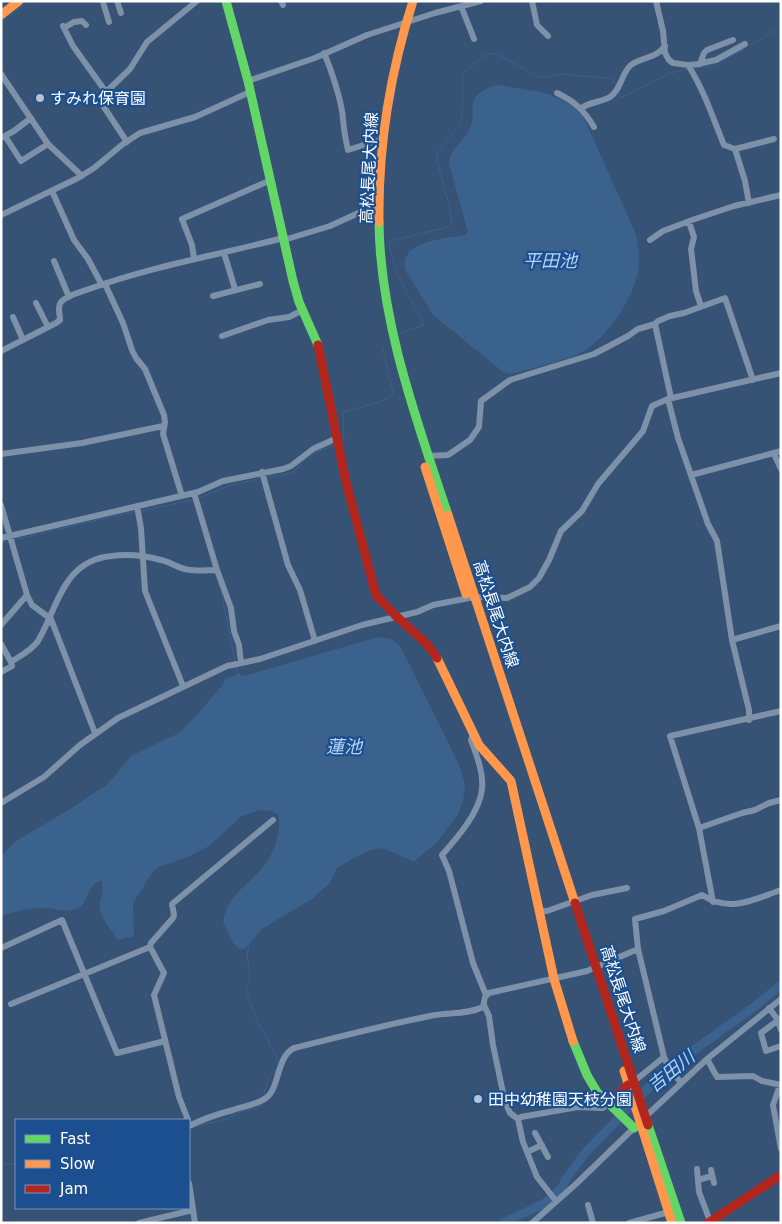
<svg xmlns="http://www.w3.org/2000/svg" width="782" height="1224" font-family="'DejaVu Sans','Noto Sans JP',sans-serif">
	<rect width="100%" height="100%" fill="#365274"/>
	<path fill="#3b618d" d="M 498,85 C 531,91 559,90 583,116 L 636,234 C 638,244 640,254 639,265 C 636,296 607,341 578,354 C 558,363 533,368 512,374 L 503,372 L 433,315 L 405,269 C 400,240 445,239 465,235 L 468,232 L 449,164 C 448,148 469,139 472,121 C 474,114 470,104 475,98 C 481,91 489,86 498,85 Z
		M 378,637 L 391,639 L 399,645 L 411,667 L 460,767 L 465,785 L 463,802 L 457,816 L 437,842 L 414,862 L 383,848 L 370,850 L 356,857 L 337,868 L 329,884 L 313,898 L 262,929 L 245,949 L 239,949 L 233,943 L 223,922 C 224,916 226,909 229,904 C 239,888 255,878 266,863 C 275,850 282,830 278,815 L 272,811 L 261,810 L 242,816 L 209,846 L 190,856 L 157,868 L 150,876 L 133,903 L 134,936 L 118,940 C 112,931 101,919 100,908 C 99,897 106,892 101,880 C 84,888 91,901 78,908 C 66,914 59,909 47,908 C 32,907 16,912 1,916 L 1,856 L 16,841 L 70,809 L 103,787 L 105,787 L 131,756 L 179,733 L 193,719 L 225,682 L 224,680 L 240,673 L 241,676 L 247,675 Z"/>
	<g fill="none" stroke-linecap="round" stroke-linejoin="round">
		<path stroke="#3b618d" stroke-width="1" d="M 1,22 L 22,6 L 32,1
			M 693,68 L 715,66 L 781,27
			M 619,93 L 621,97 L 625,96 L 671,73 L 687,69
			M 400,333 L 424,325 L 397,273 L 389,245 L 390,242 L 394,240 L 444,228 L 452,223 L 449,205 L 437,160 L 437,153 L 459,126 L 462,118 L 463,75 L 465,71 L 487,54 L 497,54 L 539,77 L 546,77 L 561,74 L 606,78 L 612,79 L 616,85
			M 342,441 L 344,437 L 343,414 L 344,412 L 382,401 L 392,395 L 393,392 L 383,350 L 384,348
			M 265,477 L 283,475 L 294,472 L 303,461 L 315,453 L 334,445
			M 199,498 L 226,487 L 261,478
			M 140,511 L 192,500
			M 13,540 L 136,511
			M 1,543 L 10,541
			M 221,591 L 235,660
			M 237,667 L 237,675
			M 249,945 L 247,955 L 250,977 L 246,991 L 259,1026 L 266,1035 L 270,1046 L 278,1060 L 278,1065
			M 263,1098 L 268,1079 L 277,1069
			M 194,1127 C 204,1123 215,1123 226,1119 C 232,1117 237,1112 244,1111 C 251,1109 256,1111 262,1104
			M 1,1164 L 16,1164"/>
		<path stroke="#3b618d" stroke-width="9" d="M 503,1223 L 545,1203 L 561,1189 L 566,1179 L 585,1153 L 654,1082 L 690,1053 L 754,1007 L 781,985"/>
		<path stroke="#7d92a8" stroke-width="6" d="M 117,1 L 121,13
			M 281,1 L 283,5
			M 532,1 L 537,25 L 548,36
			M 656,1 L 663,31 L 665,53 L 669,60 L 673,63 L 688,65 C 704,90 713,118 724,145 L 735,149 L 774,139
			M 103,2 L 109,22
			M 461,6 L 474,39
			M 63,26 L 73,46 L 106,92 L 102,104 L 127,142
			M 64,28 L 74,22 L 82,21 L 86,25
			M 324,53 C 331,69 342,102 343,119 C 344,130 345,138 348,150 L 376,141
			M 702,63 L 716,60 L 745,44
			M 688,65 L 700,64 L 704,53 L 707,50 L 733,40
			M 1,74 L 48,144 L 82,176
			M 248,81 L 315,58 L 367,35 L 435,13 L 481,1
			M 106,92 L 130,69 L 147,42 L 197,1
			M 557,93 C 574,101 584,110 594,127
			M 582,108 C 589,102 602,102 610,97 C 621,90 622,72 631,65 C 642,57 657,58 665,46
			M 5,136 L 21,161 L 48,144
			M 1,138 L 14,131 L 31,118
			M 735,149 L 745,181 L 749,203
			M 52,191 L 74,240 L 88,259 L 102,285
			M 1,215 L 78,178 L 94,168 L 123,144 L 140,133 L 195,117 L 250,92
			M 689,222 L 694,237 L 691,249 L 692,257 L 696,291 L 701,306
			M 284,240 L 330,226 L 365,210 L 373,210
			M 650,240 L 663,231 L 695,219 L 734,206 L 781,195
			M 224,253 L 235,289
			M 194,258 L 192,245 L 182,219 L 271,180
			M 54,261 L 69,297
			M 105,284 L 123,323 L 132,350 L 136,358 L 145,369 L 164,415 L 165,422 L 163,434 L 182,496
			M 213,296 L 260,284
			M 36,303 L 48,327
			M 13,317 L 23,340
			M 655,324 L 671,398
			M 222,336 L 268,320 L 289,317 L 303,310
			M 1,351 L 56,323 L 60,320 C 60,314 57,307 61,302 C 67,295 81,292 89,289 C 152,266 219,255 283,238
			M 668,399 L 678,438 L 708,524 L 717,541 L 732,640 L 749,710 L 749,720
			M 1,454 L 82,443 L 163,426
			M 774,454 L 781,469
			M 427,456 L 448,455 L 470,440 L 479,427 L 481,401 L 510,380 L 594,354 L 628,336 L 638,329 L 655,324 L 658,321 L 670,316 L 684,313 L 725,298 L 753,380
			M 262,472 L 288,565 L 300,590 L 315,641
			M 691,475 L 781,451
			M 194,493 L 217,570 L 231,608 L 234,631 L 239,645 L 241,662
			M 1,505 L 27,595 L 32,605 L 51,619 L 95,733
			M 137,506 L 141,528 L 145,591 L 183,686
			M 1,538 L 198,492 L 223,481 L 283,469 L 291,466 L 313,449 L 337,438
			M 1,625 L 27,595
			M 732,640 L 781,626
			M 1,644 L 11,662
			M 1,672 L 12,666 L 11,662 C 20,656 32,650 38,641 C 58,607 63,560 112,556 C 127,554 146,556 161,560 C 171,562 179,569 190,570 C 199,571 208,570 217,570
			M 473,734 L 471,740 C 476,754 484,773 482,789 C 480,812 457,838 442,855 L 449,871 L 473,963 L 486,995
			M 1,803 L 44,777 L 80,745 L 118,718 L 227,666 L 260,659 L 362,625 L 417,612 L 433,605 L 474,597 L 507,598 L 530,587 L 539,578 L 549,560 L 561,531 L 582,511 L 598,484 L 643,431 L 652,406 L 668,399 L 781,373
			M 699,828 L 742,813 L 755,810 L 769,803 L 781,800
			M 713,902 L 699,828 L 670,736 L 781,711
			M 540,911 L 547,911 L 592,895 L 627,888
			M 150,947 L 164,973 L 154,995 L 179,1097 L 188,1120
			M 1,948 L 62,920 L 117,1053 L 165,1041
			M 11,1004 L 150,947 L 151,943 L 173,918 L 174,915 L 172,904 L 273,820
			M 484,1005 L 489,1016 L 493,1045 L 505,1102 L 510,1113 L 518,1119 L 523,1142 L 537,1177 L 556,1201
			M 769,1008 L 778,1020 L 781,1030
			M 781,1018 L 761,1033 L 766,1051 L 781,1046
			M 707,1059 L 717,1077 L 753,1076 L 762,1081 L 781,1085
			M 632,1083 L 664,1057
			M 681,1083 L 667,1064 L 664,1057 L 638,949 L 635,919 L 664,911 L 702,895 C 731,913 752,900 781,890
			M 780,1085 L 773,1105 L 781,1149
			M 644,1118 L 707,1059 L 781,999
			M 518,1119 L 521,1117 L 578,1107 L 603,1108 L 608,1103
			M 189,1126 C 203,1119 218,1114 233,1110 C 244,1106 256,1105 266,1098 C 280,1088 276,1057 294,1048 C 339,1037 384,1025 430,1016 C 447,1012 467,1015 483,1007 L 485,997 L 489,993 L 587,971 L 638,949
			M 535,1133 L 548,1157
			M 527,1152 L 542,1145
			M 697,1169 L 699,1192 L 710,1221
			M 711,1170 L 714,1183
			M 698,1180 L 712,1176
			M 189,1183 L 195,1223
			M 588,1205 L 593,1223
			M 139,1223 L 193,1210
			M 532,1223 L 576,1184 L 637,1125
			M 629,1223 L 669,1212"/>
		<path stroke="#63d668" stroke-width="9" d="M 226,1 L 248,81 L 293,281 L 299,302 L 318,345
			M 379,222 C 380,322 417,421 448,515
			M 573,1041 L 587,1075 L 597,1092 L 634,1128
			M 648,1125 L 681,1223"/>
		<path stroke="#ff974d" stroke-width="9" d="M 1,15 L 19,1
			M 379,222 C 378,146 390,73 413,1
			M 425,467 L 466,594
			M 448,515 L 575,903
			M 437,658 L 479,745 L 511,781 L 554,979 L 573,1041
			M 624,1071 L 672,1223"/>
		<path stroke="#b3261e" stroke-width="9" d="M 318,345 L 346,482 L 376,595 L 396,616 L 427,644 L 437,658
			M 575,903 L 648,1125
			M 608,1103 L 628,1085
			M 708,1223 L 781,1175"/>
	</g>
	<g fill="#b9c2ce" stroke="#1b4f8f" stroke-width="2">
		<circle cx="40" cy="98" r="5"/>
		<circle cx="478" cy="1099" r="5"/>
	</g>
	<g text-anchor="middle" dominant-baseline="central" stroke-width="4.5" stroke-linejoin="round" paint-order="stroke">
		<g font-size="16" fill="#fff" stroke="#1b4f8f" text-anchor="start">
			<text x="50" y="98">すみれ保育園</text>
			<text x="488" y="1099">田中幼稚園天枝分園</text>
		</g>
		<g font-size="16" fill="#fff" stroke="#1b4f8f">
			<text transform="translate(369 168) rotate(-87)">高松長尾大内線</text>
			<text transform="translate(496 614) rotate(72)">高松長尾大内線</text>
			<text transform="translate(623 999) rotate(72)">高松長尾大内線</text>
		</g>
		<g font-size="18" font-style="italic" fill="#b5d3f5" stroke="#1b4f8f">
			<text x="550" y="260">平田池</text>
			<text x="344" y="746">蓮池</text>
			<text transform="translate(671 1071) rotate(-39)">吉田川</text>
		</g>
	</g>
	<rect width="782" height="1224" fill="none" stroke="#ffffff" stroke-width="5"/>
	<rect x="15" y="1119" width="175" height="90" fill="#1b4f8f" stroke="#7695bc"/>
	<rect x="25" y="1135" width="25" height="8" fill="#63d668" stroke="#7695bc"/>
	<text x="60" y="1144" font-size="15" fill="#ffffff">Fast</text>
	<rect x="25" y="1160" width="25" height="8" fill="#ff974d" stroke="#7695bc"/>
	<text x="60" y="1169" font-size="15" fill="#ffffff">Slow</text>
	<rect x="25" y="1185" width="25" height="8" fill="#b3261e" stroke="#7695bc"/>
	<text x="60" y="1194" font-size="15" fill="#ffffff">Jam</text>
</svg>
